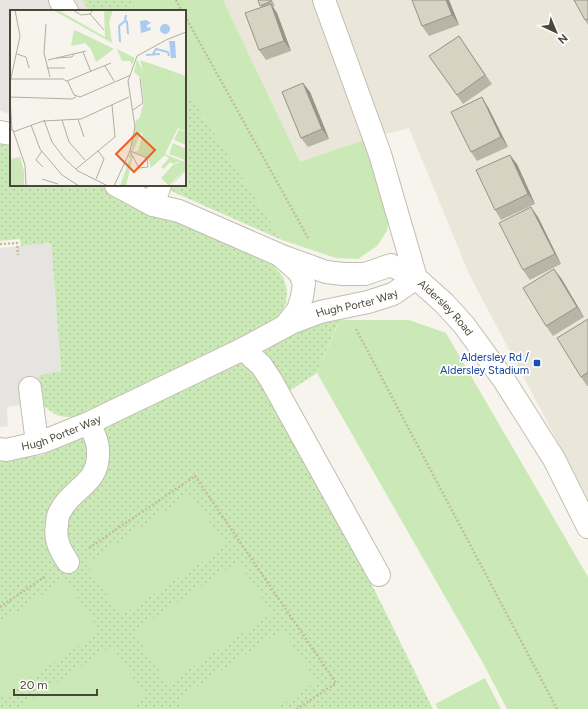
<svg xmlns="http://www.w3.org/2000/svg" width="588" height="709" font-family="Figtree,sans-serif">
	<defs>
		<pattern id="grass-dots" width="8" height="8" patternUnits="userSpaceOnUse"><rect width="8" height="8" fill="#cae9b6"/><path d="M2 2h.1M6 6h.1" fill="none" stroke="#afc99d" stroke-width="1.8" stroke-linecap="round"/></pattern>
	</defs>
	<rect width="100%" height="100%" fill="#f6f4ec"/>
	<path fill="#eae7da" d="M 223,0 L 588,0 L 588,499 L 469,274 L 409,128 L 367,139 L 300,163 Z"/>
	<path fill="url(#grass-dots)" d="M 82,0 L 130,0 L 137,11 L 89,11 Z
		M 185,87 L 282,240 L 171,191 L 172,185 L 185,185 Z
		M 0,139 L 11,141 L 11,185 L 105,185 L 273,265 L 283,277 L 287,290 L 286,304 L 278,318 L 268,326 L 74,417 C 56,417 55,415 41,403 L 38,375 L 61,371 L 51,243 L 21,246 L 20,239 L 0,241 Z
		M 345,307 L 317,373 L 274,401 L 375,591 L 433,709 L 0,709 L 0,460 L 43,455 L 108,426 Z"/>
	<path fill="#cae9b6" d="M 130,0 L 223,0 L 300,162 L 367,139 L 389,209 L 387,231 L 377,246 L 358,259 L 336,258 L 282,240 L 185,87 L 185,11 L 137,11 Z
		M 340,320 L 409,320 L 446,333 L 588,577 L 588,709 L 507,709 L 483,663 L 317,373 Z
		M 191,494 L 226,546 L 121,616 L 86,564 Z
		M 238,562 L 272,613 L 168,684 L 133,632 Z
		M 65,579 L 100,631 L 0,699 L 0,623 Z
		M 282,630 L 317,681 L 275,709 L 183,709 L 177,700 Z
		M 112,646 L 146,697 L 129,709 L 18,709 Z
		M 485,678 L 501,709 L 438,709 L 435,704 Z"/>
	<path fill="#e5e4e0" d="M 0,0 L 82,0 L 89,11 L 11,11 L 11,115 L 0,110 Z
		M 51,243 L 61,371 L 39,375 L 41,403 L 7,407 L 8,426 L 0,427 L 0,248 Z"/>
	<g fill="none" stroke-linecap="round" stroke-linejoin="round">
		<g stroke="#c1beae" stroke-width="24">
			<g id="minor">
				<path d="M 60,0 L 67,11"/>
				<path id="s1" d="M 324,0 L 380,154 L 416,278 L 444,303 L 464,325 L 504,380 L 554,459 L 588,527"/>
				<path d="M 0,132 L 11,134"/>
				<path d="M 153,205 L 160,185"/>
				<path d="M 282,257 L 299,272 L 304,283 L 302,297 L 298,310 L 285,326"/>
				<path d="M 243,349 L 261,365 L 271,380 L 379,575"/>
				<path d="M 30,388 L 37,443"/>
				<path id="s2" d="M 0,449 L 6,450 L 42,442 L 89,423 L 243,349 L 291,323 L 320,312 L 368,302 L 393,294 L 416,278 L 391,265 L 365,274 L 343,274 L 326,272 L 282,256 L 179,211 L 153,205 L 116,185"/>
				<path d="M 68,562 C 60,550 54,539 57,525 C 57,520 58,514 61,510 C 71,489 98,484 98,455 C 99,443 94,434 89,423"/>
			</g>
		</g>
		<path stroke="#c3bca0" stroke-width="2.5" stroke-dasharray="2 2" stroke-linecap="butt" d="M 176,0 L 182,11
			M 185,16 L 308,238
			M 0,244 L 17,243 L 18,255
			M 356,329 L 557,709
			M 89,548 L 195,476 L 336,683 L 297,709
			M 0,607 L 46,576"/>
		<use href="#minor" stroke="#fff" stroke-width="22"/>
	</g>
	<path fill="#b9b5a6" d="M 258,0 L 272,0 L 275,6 L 273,7 L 277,13 L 291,51 L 266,60 L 259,50 L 261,7 Z
		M 412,0 L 449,0 L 459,25 L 429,36 L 422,26 Z
		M 588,0 L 588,25 L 585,20 Z
		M 459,36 L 492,84 L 463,104 L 429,56 Z
		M 310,92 L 329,139 L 308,147 L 301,138 Z
		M 488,107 L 508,147 L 477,161 L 471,152 Z
		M 517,164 L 535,204 L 501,220 L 495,210 Z
		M 538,217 L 561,264 L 530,280 L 523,270 Z
		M 561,278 L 584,317 L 553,336 L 546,326 Z
		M 588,319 L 588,386 L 587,386 L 581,377 Z"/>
	<path fill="#969387" d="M 446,0 L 449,0 L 459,25 L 452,15 Z
		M 271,4 L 277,13 L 291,51 L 284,41 Z
		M 303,83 L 310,92 L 329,139 L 322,129 Z
		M 482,97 L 488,107 L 508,147 L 501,137 Z
		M 510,155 L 517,164 L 535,204 L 528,194 Z
		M 531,207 L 538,217 L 561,264 L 555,254 Z
		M 554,269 L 561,278 L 584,317 L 577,307 Z"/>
	<path fill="#d7d2c1" stroke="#969387" d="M 258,0 L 271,0 L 271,1 L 260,6 Z
		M 412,0 L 446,0 L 452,15 L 422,26 Z
		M 574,0 L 588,0 L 588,19 L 585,20 Z
		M 271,4 L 284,41 L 259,50 L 245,13 Z
		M 459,36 L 485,75 L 457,95 L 429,56 Z
		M 303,83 L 322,129 L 301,138 L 282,92 Z
		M 482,97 L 501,137 L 471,152 L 451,112 Z
		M 510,155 L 528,194 L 495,210 L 476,170 Z
		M 531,207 L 555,254 L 523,270 L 499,223 Z
		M 554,269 L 577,307 L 546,326 L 523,288 Z
		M 588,319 L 588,372 L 581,377 L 557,338 Z"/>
	<rect fill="#1a4fb4" stroke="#fff" stroke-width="1.5" x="533" y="359" width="8" height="8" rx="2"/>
	<g text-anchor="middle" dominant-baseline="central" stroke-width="3.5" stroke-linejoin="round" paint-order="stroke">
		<g font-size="11" fill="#4a4639" stroke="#fff">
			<text stroke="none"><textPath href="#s2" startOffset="388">Hugh Porter Way</textPath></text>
			<text stroke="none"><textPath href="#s1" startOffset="335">Aldersley Road</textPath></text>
			<text stroke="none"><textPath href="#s2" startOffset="64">Hugh Porter Way</textPath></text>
		</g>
		<g font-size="11" fill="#164399" stroke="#fff" text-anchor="end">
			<text x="529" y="357">Aldersley Rd /<tspan x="529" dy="13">Aldersley Stadium</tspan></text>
		</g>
	</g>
	<g transform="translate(10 10)">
		<rect width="176" height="176" fill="#f6f4ec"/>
		<path d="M 130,50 L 165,62 L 166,67 L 143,82 L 138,80 ZM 176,74 L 176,121 L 168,118 L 155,144 L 174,152 L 166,152 L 164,154 L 160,152 L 154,159 L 151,157 L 159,148 L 155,145 L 141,158 L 138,148 L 123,142 L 128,141 L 133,124 L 130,123 L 142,92 L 157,79 Z" fill="#cae9b6"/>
		<path d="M 43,0 L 48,0 L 95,27 L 94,0 L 103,0 L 99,12 L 102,33 ZM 176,150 L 175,161 L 161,176 L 172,161 L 164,154 Z" fill="#cae9b6"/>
		<path d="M 107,39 L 125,48 L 122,55 L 120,51 L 112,51 ZM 127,49 L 137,70 L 139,81 L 143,82 L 166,67 L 165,62 L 176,66 L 176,85 L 147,92 L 145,88 L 130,123 L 132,127 L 129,127 L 123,142 L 121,140 L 126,110 L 129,109 L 134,92 L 131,68 L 124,62 ZM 176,88 L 176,112 L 153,114 L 150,111 L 149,95 ZM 169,119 L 176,122 L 176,135 L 164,130 ZM 163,133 L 176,139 L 175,150 L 159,144 ZM 121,143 L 123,146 L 116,176 L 110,176 L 120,148 L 117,147 ZM 10,147 L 14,161 L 14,176 L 0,176 L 0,149 ZM 164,154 L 172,161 L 159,176 L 151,168 Z" fill="#cae9b6"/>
		<path d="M 64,20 L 67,21 L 104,39 L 86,52 L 81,39 L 75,33 L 61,36 Z" fill="#cae9b6"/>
		<path d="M 136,10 L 141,13 L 137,15 L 137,18 L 140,17 L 141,20 L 131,23 L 130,11 ZM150 19a5 5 0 1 1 10 0a5 5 0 1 1-10 0ZM 159,31 L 165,31 L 166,48 L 161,48 Z" fill="#abcaf0"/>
		<path fill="none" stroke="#abcaf0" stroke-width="2" d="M 116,5 L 115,11 L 117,12 L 118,24M 110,32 L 109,16 L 115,11M 143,44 L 146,39 L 158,42 L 159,46M 136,45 L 150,44"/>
		<path fill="none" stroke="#b1aea4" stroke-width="1" d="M 63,0 L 71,5 L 80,4 L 83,0M 80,4 L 94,20M 36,14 L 34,43 L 40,67M 73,42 L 81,62M 7,44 L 16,47 L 19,58M 46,48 L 62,47 L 64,44M 38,50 L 76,41M 95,56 L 104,71M 37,58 L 55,58M 1,69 L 53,69 L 58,72 L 64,85 L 70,87 L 121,65M 57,71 L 101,53M 0,73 L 10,26 L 5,0M 0,87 L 62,89 L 66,87M 0,89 L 2,120M 123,100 L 133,93 L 130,68M 68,109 L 74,127M 34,110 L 42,132 L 55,149 L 68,161 L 98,176M 52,110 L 59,132 L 75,150M 21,115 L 30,139 L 52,165 L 69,176M 0,120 L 3,120 L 15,155 L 16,176M 3,122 L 33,111 L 71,109 L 119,87M 32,141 L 26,150 L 33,157M 120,141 L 137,148 L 138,157 L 129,158 ZM 66,159 L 105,127 L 102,95M 32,169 L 48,174M 86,169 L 94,149 L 88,141M 104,176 L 120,141 L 125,117 L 118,71 L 127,46 L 156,30 L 176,22"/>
		<path fill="#ed6024" fill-opacity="0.15" stroke="#ed6024" stroke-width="2" d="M 127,123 L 145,140 L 124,162 L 106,144 Z"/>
		<rect width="176" height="176" fill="none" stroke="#4a4639" stroke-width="2"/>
	</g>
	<g transform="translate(556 32) rotate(136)" stroke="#ffffff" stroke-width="3" paint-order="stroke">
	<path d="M0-3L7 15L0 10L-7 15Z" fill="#4a4639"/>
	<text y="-6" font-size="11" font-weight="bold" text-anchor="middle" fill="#4a4639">N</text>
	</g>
	<path d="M14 689v6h83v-6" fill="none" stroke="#4a4639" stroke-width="2"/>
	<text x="20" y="689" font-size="12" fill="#4a4639" stroke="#ffffff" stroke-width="3" paint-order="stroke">20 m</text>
</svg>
